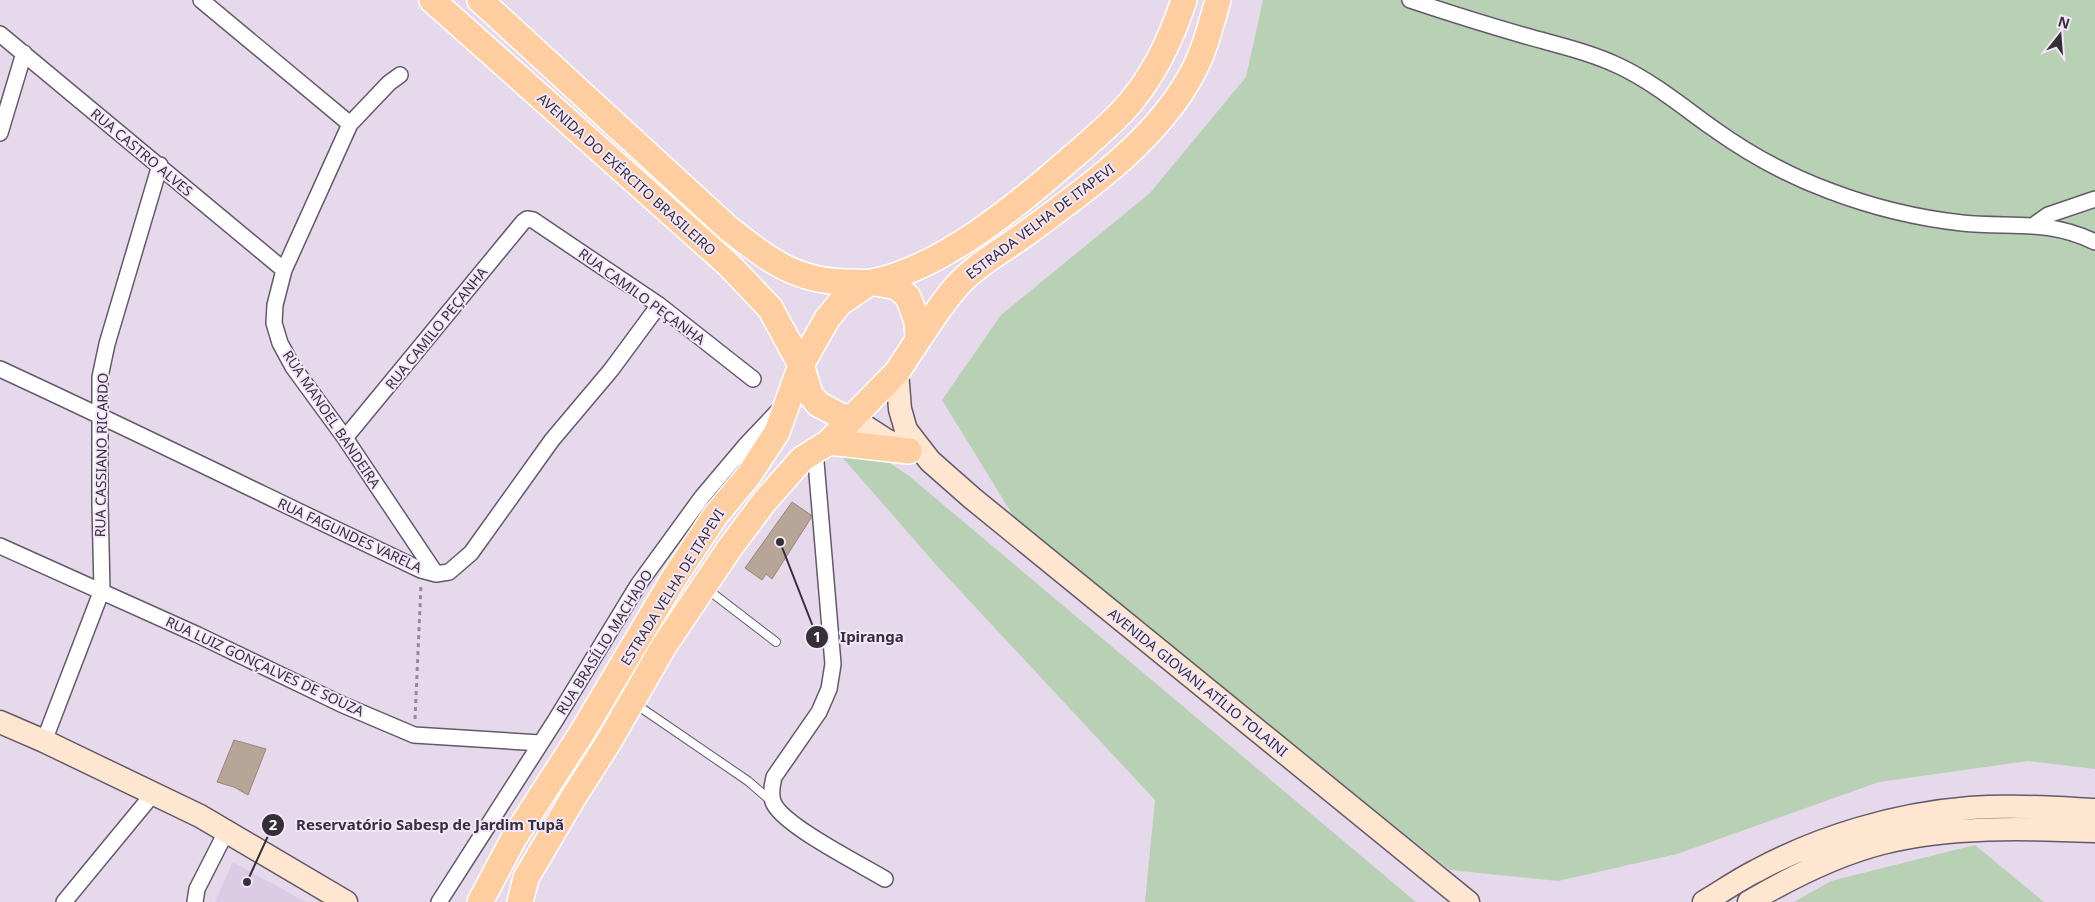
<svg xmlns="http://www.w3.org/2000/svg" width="2095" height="902" font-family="'Noto Sans',sans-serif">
	<rect width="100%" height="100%" fill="#e6d9ec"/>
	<path fill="#dccbe5" d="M 233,862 L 306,902 L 215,902 Z"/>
	<path fill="#b8d1b5" d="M 1263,0 L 2095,0 L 2095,769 L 2028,761 L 1879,782 L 1677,854 L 1558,881 L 1450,870 L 1214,683 L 1017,522 L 942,400 L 1001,315 L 1150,193 L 1246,77 Z
		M 864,455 L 887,461 L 909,476 L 1416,902 L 1145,902 L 1155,800 L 938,567 L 842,457 Z
		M 1975,845 L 2044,902 L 1794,902 L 1831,881 Z"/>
	<path fill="#b7a597" stroke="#988679" d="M 792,502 L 811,515 L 811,518 L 772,579 L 766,574 L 762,580 L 745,568 Z
		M 234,740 L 266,749 L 248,795 L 234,787 L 217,782 Z"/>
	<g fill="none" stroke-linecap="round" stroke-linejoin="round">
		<g stroke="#645969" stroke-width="10">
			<path id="lane" d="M 707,589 L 776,642
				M 634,703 L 748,781 L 771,801"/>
		</g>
		<g stroke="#645969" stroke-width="18">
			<path id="street" d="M 201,0 L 350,124
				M 1410,0 C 1449,13 1487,25 1526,36 C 1557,45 1590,52 1619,66 C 1653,82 1683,107 1714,129 C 1749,154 1789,176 1830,191 C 1872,207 1917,218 1962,223 C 2011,228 2048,219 2095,242
				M 0,34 L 284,270
				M 400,75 L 389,83 L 350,124 L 284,270 L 275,305 L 274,323 L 280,343 L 293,367 L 345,438 L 436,574
				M 0,133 L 24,53
				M 2034,225 L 2048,215 L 2095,199
				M 0,369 C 141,434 280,503 421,570 L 436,574 L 449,572 L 471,553 L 552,440 L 611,370 L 659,305
				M 345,438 L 523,222 L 527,219 L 533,220 L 659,305 L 753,379
				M 815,450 L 833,664 L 829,689 L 819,712 L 774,777 C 772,785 770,796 774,804 C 786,827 860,864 885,879
				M 0,546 L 198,635 L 341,704 L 414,735 L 540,743
				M 44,741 L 102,590 L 100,504 L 100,377 L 107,344 L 160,165
				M 64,902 L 153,794
				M 195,902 L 197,889 L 226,832
				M 439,902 L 555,721 L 638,585 L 702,497 L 745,446 L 779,410"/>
		</g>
		<g stroke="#645969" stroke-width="25">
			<path id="secondary" d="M 897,372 L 900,409 L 906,430 L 930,461 L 972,498 L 1468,902
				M 852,418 L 886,440 L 905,449
				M 0,722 L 44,741 L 200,816 L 346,902
				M 1704,902 C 1721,892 1738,880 1756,871 C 1821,836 1896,814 1970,808 C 2011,805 2054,808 2095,810
				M 1749,902 C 1790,878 1835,855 1882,843 C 1950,826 2025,828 2095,831"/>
		</g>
		<g stroke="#fff" stroke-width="28">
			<path id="primary" d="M 432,0 L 729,265 L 770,308 L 801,365 L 810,394 L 818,404 L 841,416 L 852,418 L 897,372 L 918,340 L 917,321 L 908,297 L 897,287 L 871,282 L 840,303 L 827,319 L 801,365 L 777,432 L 749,475 L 715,516 L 674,578 L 583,731 L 514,838 L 480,902
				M 480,0 L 728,228 C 769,260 796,282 849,282 C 857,282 865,283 872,282 C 940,269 1018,205 1069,160 C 1090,142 1112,124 1130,103 C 1155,73 1172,37 1184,0
				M 918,340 C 930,322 942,303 956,287 C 976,264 1004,250 1028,232 C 1089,187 1157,140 1193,72 C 1205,50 1211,24 1218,0
				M 829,442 L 909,451
				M 520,902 L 526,878 L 573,798 L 608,743 L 664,646 L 729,549 L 764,502 L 802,459 L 829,442 L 852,418"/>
		</g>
		<path stroke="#938a97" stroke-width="3" stroke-dasharray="4 4" stroke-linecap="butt" d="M 415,719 L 421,585"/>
		<use href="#lane" stroke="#fff" stroke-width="8"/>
		<use href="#street" stroke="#fff" stroke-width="15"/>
		<use href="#secondary" stroke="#fee6d0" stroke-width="22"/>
		<use href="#primary" stroke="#fecea0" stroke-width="25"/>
	</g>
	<g text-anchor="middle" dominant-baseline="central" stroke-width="4" stroke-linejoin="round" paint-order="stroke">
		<g font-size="14" fill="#353038" stroke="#f3e6fa">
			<text transform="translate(142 152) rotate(40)">RUA CASTRO ALVES</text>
			<text transform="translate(627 174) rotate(42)">AVENIDA DO EXÉRCITO BRASILEIRO</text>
			<text transform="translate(1040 221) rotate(-37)">ESTRADA VELHA DE ITAPEVI</text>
			<text transform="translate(642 296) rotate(36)">RUA CAMILO PEÇANHA</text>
			<text transform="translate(436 328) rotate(-51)">RUA CAMILO PEÇANHA</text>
			<text transform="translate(332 419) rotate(56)">RUA MANOEL BANDEIRA</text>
			<text transform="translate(101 455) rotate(-89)">RUA CASSIANO RICARDO</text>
			<text transform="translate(350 535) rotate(25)">RUA FAGUNDES VARELA</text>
			<text transform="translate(672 587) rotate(-58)">ESTRADA VELHA DE ITAPEVI</text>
			<text transform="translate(604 642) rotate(-58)">RUA BRASÍLIO MACHADO</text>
			<text transform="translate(265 666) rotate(25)">RUA LUIZ GONÇALVES DE SOUZA</text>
			<text transform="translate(1198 682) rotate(39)">AVENIDA GIOVANI ATÍLIO TOLAINI</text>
		</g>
	</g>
	<path fill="none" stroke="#353038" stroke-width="2" d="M780 542L817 637M247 882L273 825"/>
	<g fill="#353038" stroke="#f3e6fa" stroke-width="2">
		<circle cx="780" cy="542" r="5"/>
		<circle cx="247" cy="882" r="5"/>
		<circle cx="817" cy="637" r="12"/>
		<circle cx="273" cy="825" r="12"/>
	</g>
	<g font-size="15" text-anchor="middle" font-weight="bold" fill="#fff">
		<text x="817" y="642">1</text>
		<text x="273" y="830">2</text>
	</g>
	<g font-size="15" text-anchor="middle" font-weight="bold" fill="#353038" stroke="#f3e6fa" stroke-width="4" stroke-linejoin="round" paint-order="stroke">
		<text x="872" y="642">Ipiranga</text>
		<text x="430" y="830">Reservatório Sabesp de Jardim Tupã</text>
	</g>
	<g transform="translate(2060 35) rotate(17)" stroke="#f3e6fa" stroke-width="4" paint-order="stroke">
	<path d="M0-4L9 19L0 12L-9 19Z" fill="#353038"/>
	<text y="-8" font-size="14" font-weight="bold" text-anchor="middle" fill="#353038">N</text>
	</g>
</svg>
